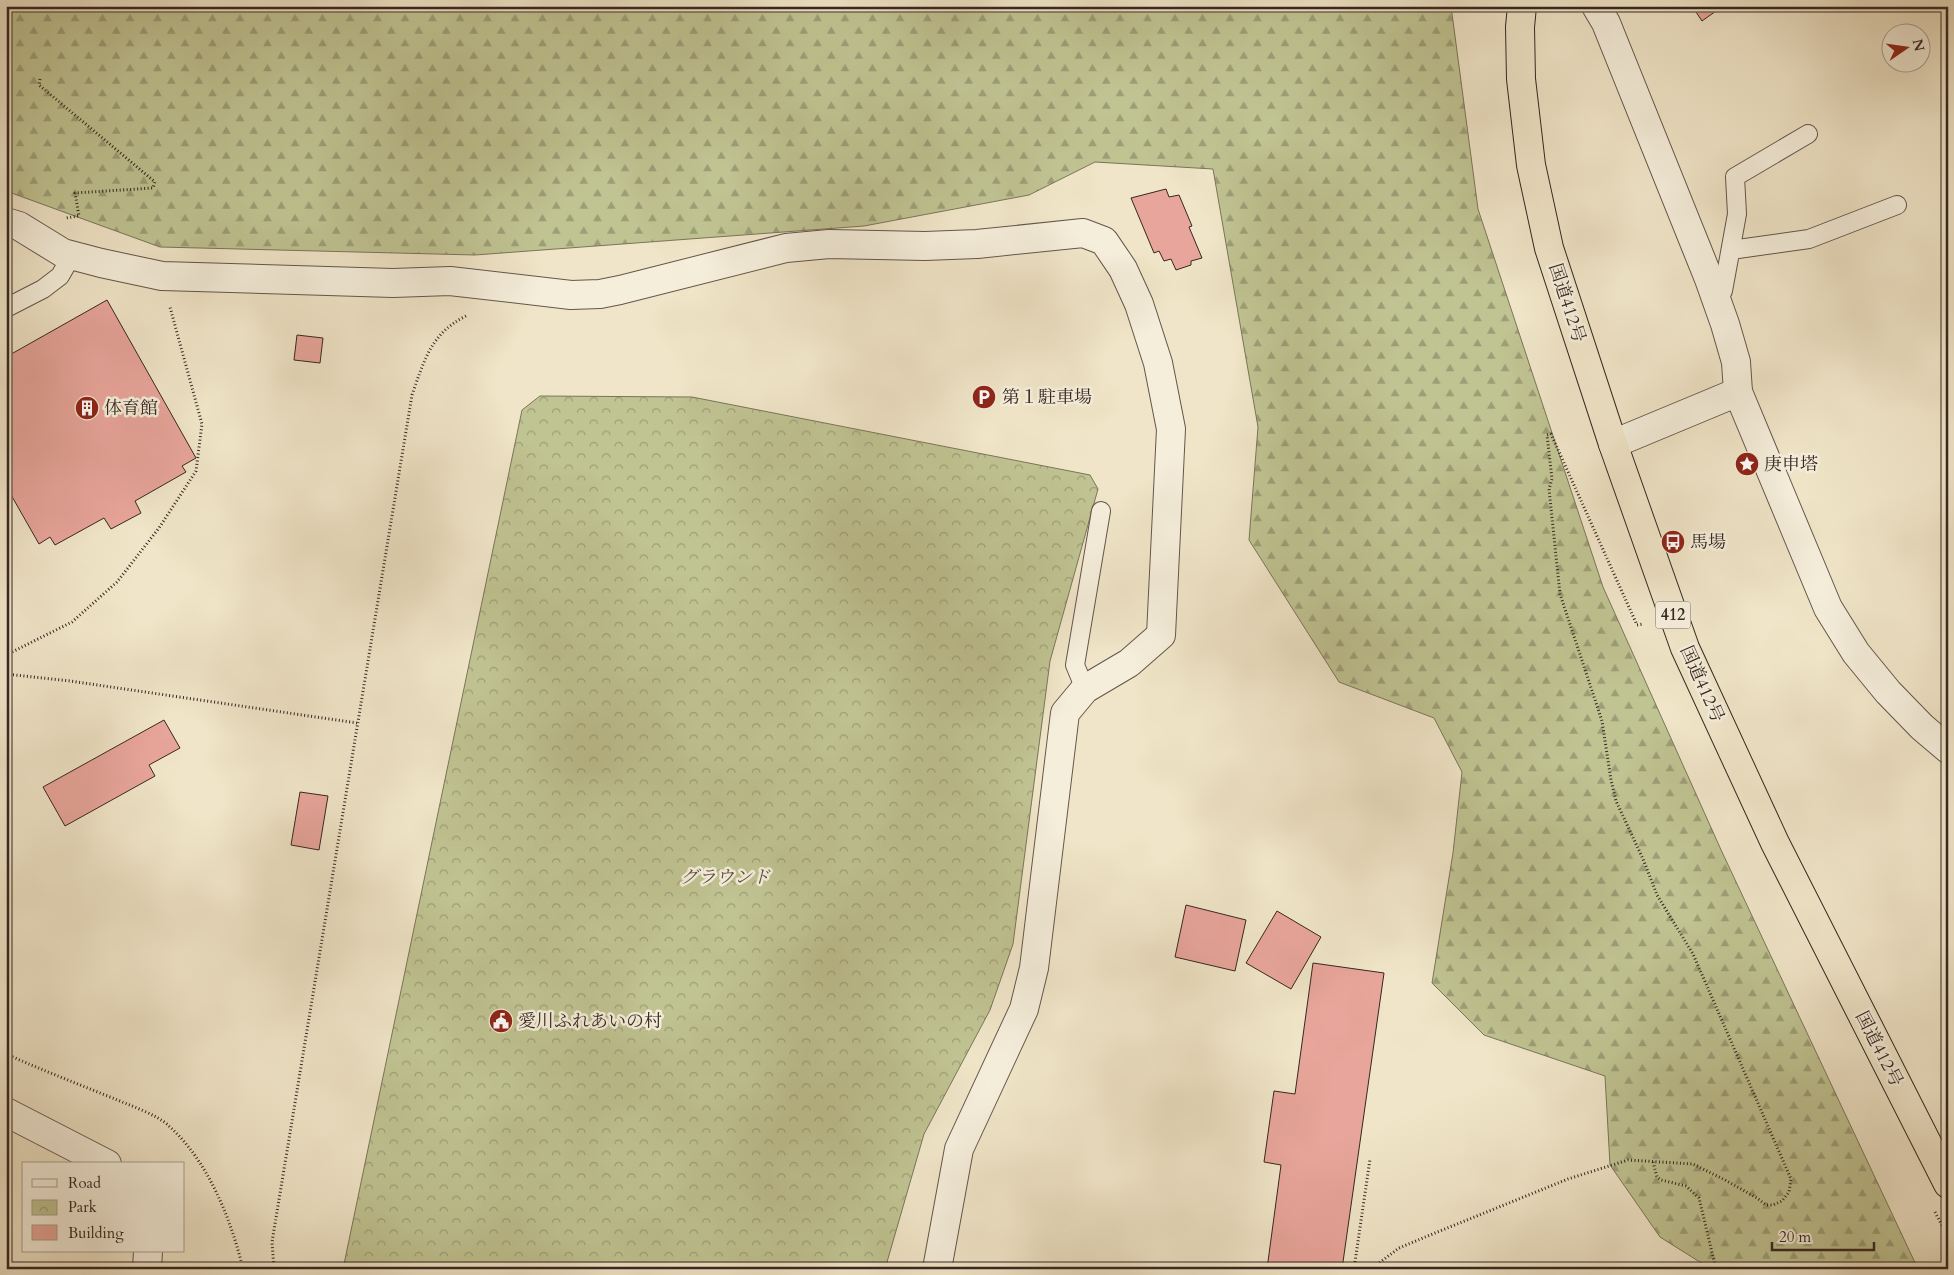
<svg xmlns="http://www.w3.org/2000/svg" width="1954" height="1275" font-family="Cardo,'Noto Serif JP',serif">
	<defs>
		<pattern id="forest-firs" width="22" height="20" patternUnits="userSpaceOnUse" patternTransform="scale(1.25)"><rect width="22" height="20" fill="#c0c392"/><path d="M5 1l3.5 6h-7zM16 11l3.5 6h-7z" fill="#9d9e77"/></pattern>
		<pattern id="park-crowns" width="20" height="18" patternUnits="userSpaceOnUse" patternTransform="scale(1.25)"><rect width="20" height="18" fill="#c0c392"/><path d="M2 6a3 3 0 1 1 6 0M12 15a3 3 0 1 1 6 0" fill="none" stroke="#9d9e77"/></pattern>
	</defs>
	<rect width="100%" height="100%" fill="#f0e5c8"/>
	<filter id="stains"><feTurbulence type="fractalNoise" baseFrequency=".004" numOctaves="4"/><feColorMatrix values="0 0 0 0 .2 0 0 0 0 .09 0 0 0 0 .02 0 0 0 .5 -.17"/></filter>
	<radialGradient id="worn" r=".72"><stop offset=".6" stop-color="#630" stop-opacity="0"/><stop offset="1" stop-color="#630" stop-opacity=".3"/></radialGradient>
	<path fill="url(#forest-firs)" stroke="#7a755a" d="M 6,6 L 1451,6 L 1478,209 L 1603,587 L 1722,852 L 1918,1269 L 1711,1269 L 1660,1237 L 1610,1165 L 1605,1076 L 1484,1035 L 1432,983 L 1453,853 L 1462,772 L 1434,718 L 1339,682 L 1249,540 L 1258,427 L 1213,169 L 1095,162 L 1029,195 L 864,226 L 475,255 L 160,247 L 6,191 Z"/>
	<path fill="url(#park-crowns)" stroke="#7a755a" d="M 540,396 L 692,397 L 1090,475 L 1098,489 L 1050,661 L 1013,944 L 990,1010 L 924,1134 L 885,1269 L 343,1269 L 522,410 Z"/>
	<path fill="#e8a59b" stroke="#352721" d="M 1692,6 L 1723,6 L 1702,21 Z
		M 1166,189 L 1169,197 L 1179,195 L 1192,226 L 1189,227 L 1202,258 L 1191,261 L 1191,265 L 1176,270 L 1171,259 L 1164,261 L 1159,251 L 1154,253 L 1131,198 Z
		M 107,300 L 196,458 L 182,466 L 186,472 L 135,501 L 141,513 L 111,529 L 104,518 L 55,545 L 50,537 L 39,544 L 6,486 L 6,357 Z
		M 297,335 L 323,338 L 320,363 L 294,360 Z
		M 164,720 L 180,748 L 149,765 L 155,776 L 65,826 L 43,787 Z
		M 300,792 L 328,796 L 319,850 L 291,845 Z
		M 1186,905 L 1246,920 L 1235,971 L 1175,957 Z
		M 1277,911 L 1321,937 L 1291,989 L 1246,963 Z
		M 1313,963 L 1384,973 L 1342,1269 L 1267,1269 L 1281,1165 L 1264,1162 L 1274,1091 L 1295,1094 Z"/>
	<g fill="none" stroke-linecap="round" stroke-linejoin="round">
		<g stroke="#64564b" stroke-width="20">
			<path id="service" d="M 1731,250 L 1809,239 L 1897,205
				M 1715,296 L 1723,291 L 1737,214 L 1735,177 L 1808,134
				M 6,308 L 43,289 L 60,276 L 72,255
				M 1085,689 L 1075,665 L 1101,511"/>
		</g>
		<g stroke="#64564b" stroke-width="30">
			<path id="minor" d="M 1596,6 L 1606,23 L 1709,279 L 1725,324 L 1736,362 L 1738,392
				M 6,222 L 19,226 L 63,253 L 101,263 L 162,276 L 393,283 L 450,281 L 571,295 L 600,294 L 620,290 L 786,248 L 829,244 L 925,246 L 977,244 L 1083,233 L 1104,241 L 1123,269 L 1139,304 L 1158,363 L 1171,429 L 1161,635 L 1129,663 L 1085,689 L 1065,713 L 1034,968 L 1024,1009 L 959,1149 L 937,1269
				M 6,1112 L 107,1164
				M 147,1269 L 148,1251"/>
		</g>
		<g stroke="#64564b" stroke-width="30">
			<path id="tertiary" d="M 1613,444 L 1738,392 L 1828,608 L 1856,653 L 1888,692 L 1922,727 L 1948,749"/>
		</g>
		<g stroke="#352721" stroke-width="30">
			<path id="trunk" d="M 1522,6 L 1520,27 L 1521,79 L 1531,165 L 1549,248 L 1613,444 L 1685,648 L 1775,843 L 1948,1184"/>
		</g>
		<path stroke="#352721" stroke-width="3" stroke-dasharray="1 2.5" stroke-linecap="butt" d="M 40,79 L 39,85 L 155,182 L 153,188 L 75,193 L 79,216 L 66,218
			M 6,655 L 72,622 L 117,582 L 159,528 L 196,471 L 202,424 L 170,307
			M 6,674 L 70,681 L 357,723
			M 6,1054 C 42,1070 78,1084 115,1099 C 129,1105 158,1115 169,1126 C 208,1161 231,1219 243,1269
			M 1653,1162 L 1657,1177 L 1661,1180 L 1686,1186 L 1699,1198 L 1716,1269
			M 1935,1212 L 1948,1237
			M 274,1269 L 272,1242 L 412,395 C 424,361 431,333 466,316
			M 1354,1269 L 1370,1159
			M 1371,1269 L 1399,1248 L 1435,1233 L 1568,1179 L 1628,1160 L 1693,1164 L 1725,1180 L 1757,1198 L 1766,1205 L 1773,1205 L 1782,1201 L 1789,1192 L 1791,1179 L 1693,954 L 1657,895 L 1643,859 L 1616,801 L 1611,780 L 1602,721 L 1560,594 L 1549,489 L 1552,479 L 1547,435 L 1551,434 L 1637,625 L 1643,624"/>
		<use href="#service" stroke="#f5eedb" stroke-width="18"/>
		<use href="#minor" stroke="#f5eedb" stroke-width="28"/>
		<use href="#tertiary" stroke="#f5eedb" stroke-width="28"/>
		<use href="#trunk" stroke="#f0e5c8" stroke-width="28"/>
	</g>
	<defs>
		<g id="parking-disc" transform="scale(1.25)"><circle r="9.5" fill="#8f2418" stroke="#f5eedb"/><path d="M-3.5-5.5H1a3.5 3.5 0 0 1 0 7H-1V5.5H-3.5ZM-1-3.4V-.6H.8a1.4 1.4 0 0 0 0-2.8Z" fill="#fff"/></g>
		<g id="building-disc" transform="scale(1.25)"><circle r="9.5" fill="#8f2418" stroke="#f5eedb"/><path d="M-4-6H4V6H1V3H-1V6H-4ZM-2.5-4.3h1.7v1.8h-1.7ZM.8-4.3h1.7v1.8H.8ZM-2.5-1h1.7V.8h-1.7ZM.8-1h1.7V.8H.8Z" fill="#fff"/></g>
		<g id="sight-disc" transform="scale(1.25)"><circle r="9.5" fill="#8f2418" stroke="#f5eedb"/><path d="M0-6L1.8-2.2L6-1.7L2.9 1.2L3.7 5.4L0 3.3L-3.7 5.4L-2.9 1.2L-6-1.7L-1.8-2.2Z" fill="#fff"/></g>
		<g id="bus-disc" transform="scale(1.25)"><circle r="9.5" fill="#8f2418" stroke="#f5eedb"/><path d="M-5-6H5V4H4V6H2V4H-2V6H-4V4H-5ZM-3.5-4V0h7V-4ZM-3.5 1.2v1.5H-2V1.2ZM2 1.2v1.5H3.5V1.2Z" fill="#fff"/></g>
		<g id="civic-disc" transform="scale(1.25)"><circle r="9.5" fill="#8f2418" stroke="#f5eedb"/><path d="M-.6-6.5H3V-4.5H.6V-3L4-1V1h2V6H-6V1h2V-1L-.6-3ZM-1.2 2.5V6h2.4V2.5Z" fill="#fff"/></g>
	</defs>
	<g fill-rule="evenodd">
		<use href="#parking-disc" x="984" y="397"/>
		<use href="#building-disc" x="87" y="408"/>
		<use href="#sight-disc" x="1747" y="464"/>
		<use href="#bus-disc" x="1673" y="542"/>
		<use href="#civic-disc" x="501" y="1021"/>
	</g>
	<g text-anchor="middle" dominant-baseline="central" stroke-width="5" stroke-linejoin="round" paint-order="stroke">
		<rect fill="#f5eedb" stroke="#6f6359" stroke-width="1" x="1655.5" y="601.5" width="35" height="27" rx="4"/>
		<g font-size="16" font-weight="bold" fill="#352721">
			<text x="1673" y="615">412</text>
		</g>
		<g font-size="18" fill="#352721" stroke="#f5eedb">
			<text transform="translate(1567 303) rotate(72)">国道412号</text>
			<text transform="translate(1702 684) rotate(66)">国道412号</text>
			<text transform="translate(1879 1049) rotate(63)">国道412号</text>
		</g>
		<g font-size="18" fill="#352721" stroke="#f5eedb" text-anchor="start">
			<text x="1002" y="397">第１駐車場</text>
			<text x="104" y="408">体育館</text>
			<text x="1764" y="464">庚申塔</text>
			<text x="1690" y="542">馬場</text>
			<text x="518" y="1021">愛川ふれあいの村</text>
		</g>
		<g font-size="18" font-style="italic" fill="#584e3d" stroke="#f5eedb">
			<text x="725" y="877">グラウンド</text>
		</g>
	</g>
	<rect width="1954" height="1275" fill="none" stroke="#f0e5c8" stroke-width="25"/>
	<rect x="8" y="8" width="1939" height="1260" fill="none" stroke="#352721" stroke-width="2.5"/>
	<rect x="12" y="12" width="1929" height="1250" fill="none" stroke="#352721"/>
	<rect x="22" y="1162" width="162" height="90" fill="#f5eedb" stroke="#a89e91"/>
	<rect x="32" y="1179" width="25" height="8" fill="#f5eedb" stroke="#a89e91"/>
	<text x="68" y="1188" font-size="15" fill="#352721">Road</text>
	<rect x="32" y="1200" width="25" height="15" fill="url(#park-crowns)" stroke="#a89e91"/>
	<text x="68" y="1212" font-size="15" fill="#352721">Park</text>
	<rect x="32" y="1225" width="25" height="15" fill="#e8a59b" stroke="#a89e91"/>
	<text x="68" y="1238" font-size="15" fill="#352721">Building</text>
	<g transform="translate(1906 48) rotate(77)"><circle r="24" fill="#f5eedb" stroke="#a89e91"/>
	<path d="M0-4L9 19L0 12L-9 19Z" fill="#8f2418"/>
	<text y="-8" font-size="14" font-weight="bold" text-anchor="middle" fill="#352721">N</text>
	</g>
	<path d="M1772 1242v8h102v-8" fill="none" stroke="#352721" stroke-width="2.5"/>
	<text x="1779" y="1242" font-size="15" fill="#352721" stroke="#f5eedb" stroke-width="4" paint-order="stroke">20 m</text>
	<rect width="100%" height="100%" filter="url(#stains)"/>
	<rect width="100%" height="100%" fill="url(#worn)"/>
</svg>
